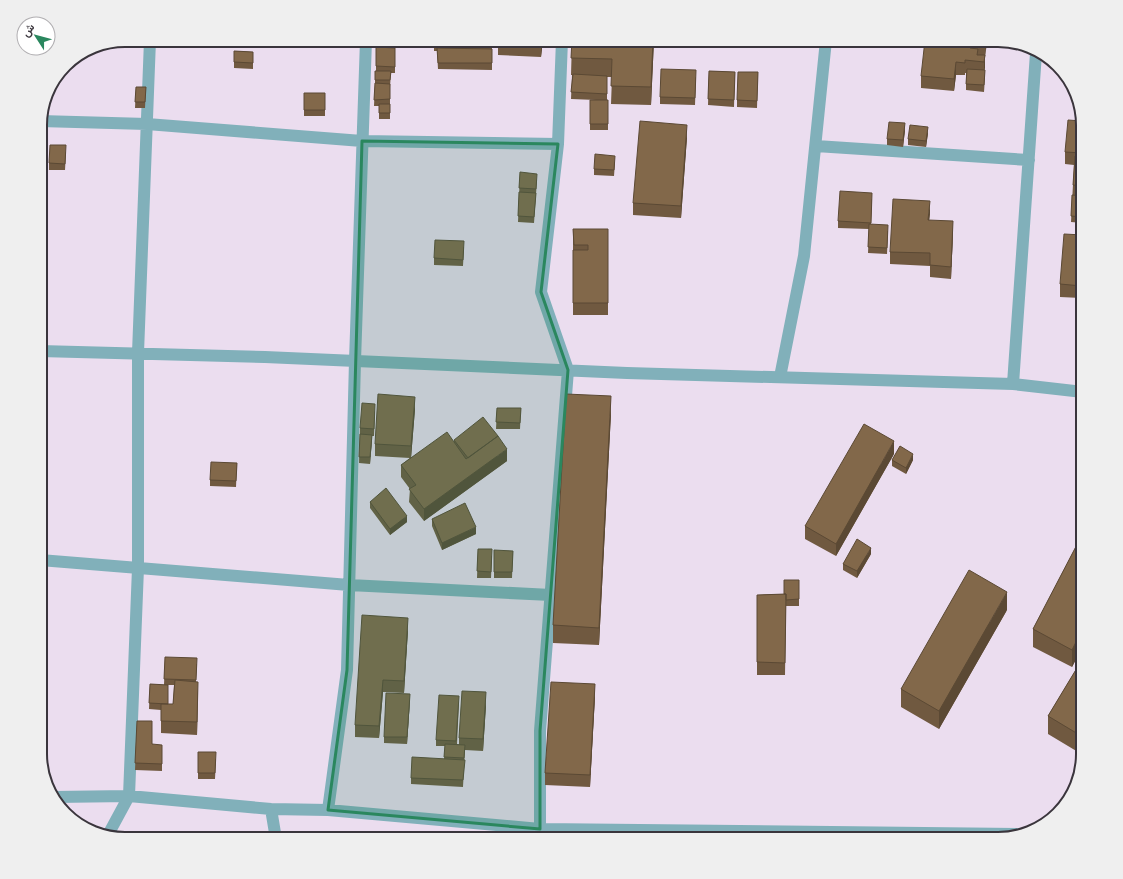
<svg xmlns="http://www.w3.org/2000/svg" width="1123" height="879" font-family="'Public Sans',Vazirmatn,sans-serif">
	<rect width="100%" height="100%" fill="#ebddef"/>
	<g fill="none" stroke-linecap="round" stroke-linejoin="round">
		<path stroke="#81b0ba" stroke-width="12" d="M 40,121 L 147,124 L 362,141 L 558,144
			M 816,146 L 1029,160
			M 40,351 L 265,357 L 627,373 L 1013,384 L 1083,392
			M 780,377 L 804,256 L 826,40
			M 1013,384 L 1036,53
			M 40,560 L 349,585 L 551,595
			M 54,797 L 129,796 L 271,809 L 328,810 L 540,829 L 1017,834
			M 271,809 L 276,839
			M 328,810 L 347,670 L 355,361 L 366,40
			M 109,833 L 129,796 L 138,568 L 138,353 L 150,40
			M 539,839 L 540,829 L 540,731 L 568,370 L 541,292 L 558,144 L 562,40"/>
	</g>
	<path fill="#705940" fill-rule="evenodd" d="M 219,40 L 272,40 L 272,42 Z
		M 434,40 L 492,40 L 492,70 L 438,69 L 437,51 L 434,51 Z
		M 498,40 L 543,40 L 541,57 L 498,55 Z
		M 572,40 L 654,40 L 651,105 L 611,104 L 612,77 L 607,77 L 607,100 L 608,100 L 608,130 L 590,130 L 590,100 L 596,100 L 571,99 L 572,75 L 571,75 Z
		M 962,40 L 987,40 L 985,57 L 984,70 L 985,77 L 984,92 L 966,90 L 966,73 L 965,73 L 965,75 L 956,75 L 954,91 L 921,88 L 921,76 L 959,47 L 962,47 Z
		M 376,47 L 395,48 L 395,73 L 391,73 L 390,87 L 390,119 L 379,119 L 379,106 L 374,106 L 375,83 L 375,71 L 376,71 Z
		M 234,51 L 253,52 L 253,69 L 234,68 Z
		M 709,71 L 735,72 L 734,107 L 708,105 Z
		M 758,72 L 757,108 L 737,107 L 737,100 Z
		M 696,77 L 695,105 L 660,104 L 660,97 Z
		M 136,87 L 146,87 L 145,108 L 135,108 Z
		M 304,93 L 325,93 L 325,116 L 304,116 Z
		M 1077,99 L 1080,112 L 1076,111 Z
		M 1083,125 L 1083,223 L 1071,222 L 1074,165 L 1065,164 L 1065,152 Z
		M 905,130 L 903,147 L 887,145 L 887,139 Z
		M 928,133 L 926,147 L 908,145 L 908,139 Z
		M 687,137 L 681,218 L 633,215 L 633,203 Z
		M 66,152 L 65,170 L 49,170 L 49,163 Z
		M 615,162 L 614,176 L 594,175 L 594,169 Z
		M 520,172 L 537,180 L 534,223 L 518,222 Z
		M 872,199 L 871,224 L 888,231 L 887,254 L 868,253 L 869,229 L 838,228 L 838,221 Z
		M 930,213 L 929,220 L 953,233 L 951,279 L 930,277 L 930,266 L 890,264 L 890,252 Z
		M 573,229 L 608,229 L 608,315 L 573,315 Z
		M 1083,235 L 1083,310 L 1081,310 L 1081,298 L 1060,297 L 1060,284 Z
		M 464,247 L 463,266 L 434,265 L 434,258 Z
		M 497,408 L 521,408 L 520,429 L 496,429 Z
		M 415,409 L 411,458 L 454,442 L 454,440 L 507,461 L 424,521 L 409,502 L 410,489 L 401,477 L 401,465 L 410,458 L 375,456 L 375,444 Z
		M 375,411 L 374,436 L 372,436 L 370,464 L 359,463 L 360,428 Z
		M 611,413 L 599,645 L 553,643 L 553,625 Z
		M 894,454 L 836,556 L 805,539 L 805,526 Z
		M 892,460 L 913,460 L 906,474 L 892,466 Z
		M 237,463 L 236,487 L 210,486 L 210,480 Z
		M 370,502 L 407,522 L 390,535 L 370,508 Z
		M 432,519 L 476,534 L 442,550 L 432,526 Z
		M 1083,533 L 1083,646 L 1072,667 L 1033,647 L 1033,629 Z
		M 478,549 L 492,556 L 491,578 L 477,578 Z
		M 513,551 L 512,578 L 494,578 L 494,572 Z
		M 871,554 L 857,578 L 843,570 L 843,564 Z
		M 799,580 L 799,606 L 786,606 L 785,675 L 757,675 L 757,595 L 784,594 Z
		M 1007,610 L 939,729 L 901,707 L 901,689 Z
		M 408,630 L 404,693 L 383,692 L 379,738 L 355,737 L 355,725 Z
		M 165,657 L 197,664 L 196,681 L 198,694 L 197,735 L 161,733 L 161,710 L 149,709 L 150,684 L 164,685 ZM 168,685 L 174,685 L 173,704 L 168,704 Z
		M 1083,658 L 1083,755 L 1048,734 L 1048,716 Z
		M 595,696 L 590,787 L 545,785 L 545,773 Z
		M 410,700 L 407,744 L 384,743 L 384,737 Z
		M 459,702 L 457,744 L 459,745 L 459,738 L 486,705 L 483,751 L 465,750 L 463,787 L 411,784 L 411,778 L 444,759 L 445,746 L 436,746 L 436,740 Z
		M 137,721 L 152,744 L 162,751 L 162,771 L 135,770 Z
		M 198,752 L 216,759 L 215,779 L 198,779 Z"/>
	<path fill="#5b4934" d="M 542,40 L 543,40 L 541,57 L 541,45 Z
		M 653,40 L 654,40 L 651,105 L 651,87 Z
		M 958,40 L 959,40 L 957,59 L 957,47 Z
		M 986,40 L 987,40 L 987,43 L 985,57 Z
		M 985,55 L 985,68 L 984,75 L 984,62 Z
		M 956,62 L 956,75 L 954,91 L 954,79 Z
		M 905,123 L 905,130 L 903,147 L 903,140 Z
		M 687,125 L 687,137 L 681,218 L 681,206 Z
		M 928,127 L 928,133 L 926,147 L 926,141 Z
		M 930,201 L 930,213 L 928,232 L 928,220 Z
		M 953,221 L 953,233 L 951,279 L 951,267 Z
		M 611,396 L 611,413 L 599,645 L 599,628 Z
		M 415,397 L 415,409 L 411,458 L 411,446 Z
		M 372,435 L 372,441 L 370,464 L 370,457 Z
		M 894,441 L 894,454 L 836,556 L 836,544 Z
		M 507,449 L 507,461 L 424,521 L 424,509 Z
		M 913,454 L 913,460 L 906,474 L 906,468 Z
		M 407,516 L 407,522 L 390,535 L 390,529 Z
		M 476,527 L 476,534 L 442,550 L 442,543 Z
		M 871,548 L 871,554 L 857,578 L 857,571 Z
		M 1007,592 L 1007,610 L 939,729 L 939,711 Z
		M 408,618 L 408,630 L 404,693 L 404,681 Z
		M 1083,628 L 1083,646 L 1072,667 L 1072,650 Z
		M 383,680 L 383,692 L 379,738 L 379,726 Z
		M 198,682 L 198,694 L 197,735 L 197,722 Z
		M 595,684 L 595,696 L 590,787 L 590,775 Z
		M 486,692 L 486,705 L 483,751 L 483,739 Z
		M 410,694 L 410,700 L 407,744 L 407,737 Z"/>
	<path fill="#82684a" stroke="#5b4934" d="M 434,40 L 492,40 L 492,45 L 434,45 Z
		M 498,40 L 542,40 L 541,45 L 498,43 Z
		M 572,40 L 653,40 L 651,87 L 611,86 L 612,59 L 571,58 Z
		M 925,40 L 958,40 L 957,47 L 962,47 L 962,40 L 971,40 L 970,48 L 978,49 L 977,55 L 985,55 L 984,62 L 965,60 L 965,63 L 956,62 L 954,79 L 921,76 Z
		M 976,40 L 986,40 L 985,44 L 976,43 Z
		M 376,47 L 395,48 L 395,67 L 376,66 Z
		M 437,48 L 492,49 L 492,63 L 438,63 Z
		M 234,51 L 253,52 L 253,63 L 234,62 Z
		M 661,69 L 696,70 L 695,98 L 660,97 Z
		M 967,69 L 985,70 L 984,85 L 966,84 Z
		M 375,71 L 391,71 L 390,80 L 375,80 Z
		M 709,71 L 735,72 L 734,100 L 708,99 Z
		M 738,72 L 758,72 L 757,101 L 737,100 Z
		M 573,74 L 607,76 L 607,94 L 571,92 Z
		M 375,83 L 390,84 L 390,99 L 374,100 Z
		M 136,87 L 146,87 L 145,102 L 135,102 Z
		M 304,93 L 325,93 L 325,110 L 304,110 Z
		M 1077,99 L 1078,105 L 1076,105 Z
		M 590,100 L 608,100 L 608,124 L 590,124 Z
		M 379,104 L 390,104 L 390,113 L 379,113 Z
		M 1068,120 L 1082,121 L 1083,125 L 1083,153 L 1065,152 Z
		M 640,121 L 687,125 L 681,206 L 633,203 Z
		M 889,122 L 905,123 L 903,140 L 887,139 Z
		M 910,125 L 928,127 L 926,141 L 908,139 Z
		M 50,145 L 66,145 L 65,164 L 49,163 Z
		M 595,154 L 615,156 L 614,170 L 594,169 Z
		M 1075,156 L 1083,157 L 1083,186 L 1073,185 Z
		M 520,172 L 537,174 L 536,189 L 519,188 Z
		M 840,191 L 872,193 L 871,223 L 838,221 Z
		M 519,192 L 536,193 L 534,217 L 518,216 Z
		M 1072,195 L 1083,196 L 1083,217 L 1071,216 Z
		M 893,199 L 930,201 L 928,220 L 953,221 L 951,267 L 930,265 L 930,253 L 890,252 Z
		M 869,224 L 888,225 L 887,248 L 868,247 Z
		M 573,229 L 608,229 L 608,303 L 573,303 L 573,250 L 588,250 L 588,245 L 574,245 Z
		M 1064,234 L 1083,235 L 1083,297 L 1081,297 L 1082,286 L 1060,284 Z
		M 435,240 L 464,241 L 463,260 L 434,258 Z
		M 378,394 L 415,397 L 411,446 L 375,444 Z
		M 566,394 L 611,396 L 599,628 L 553,625 Z
		M 362,403 L 375,404 L 374,429 L 360,428 Z
		M 497,408 L 521,408 L 520,423 L 496,422 Z
		M 483,417 L 498,436 L 468,458 L 454,440 Z
		M 864,424 L 894,441 L 836,544 L 805,526 Z
		M 447,432 L 466,459 L 498,436 L 507,449 L 424,509 L 409,489 L 416,485 L 401,465 Z
		M 360,434 L 372,435 L 370,457 L 359,457 Z
		M 900,446 L 913,454 L 906,468 L 892,460 Z
		M 211,462 L 237,463 L 236,481 L 210,480 Z
		M 386,488 L 407,516 L 390,529 L 370,502 Z
		M 465,503 L 476,527 L 442,543 L 432,519 Z
		M 1083,533 L 1083,628 L 1072,650 L 1033,629 Z
		M 857,539 L 871,548 L 857,571 L 843,564 Z
		M 478,549 L 492,549 L 491,572 L 477,571 Z
		M 494,550 L 513,551 L 512,572 L 494,572 Z
		M 969,570 L 1007,592 L 939,711 L 901,689 Z
		M 784,580 L 799,580 L 799,599 L 786,600 L 786,594 L 784,594 Z
		M 786,594 L 785,663 L 757,662 L 757,595 Z
		M 362,615 L 408,618 L 404,681 L 383,680 L 379,726 L 355,725 Z
		M 165,657 L 197,658 L 196,680 L 164,679 Z
		M 1083,658 L 1083,737 L 1048,716 Z
		M 175,680 L 198,682 L 197,722 L 161,721 L 161,704 L 173,704 Z
		M 551,682 L 595,684 L 590,775 L 545,773 Z
		M 150,684 L 168,685 L 168,704 L 149,703 Z
		M 462,691 L 486,692 L 483,739 L 459,738 Z
		M 386,693 L 410,694 L 407,737 L 384,737 Z
		M 439,695 L 459,696 L 456,741 L 436,740 Z
		M 137,721 L 152,721 L 152,744 L 162,745 L 162,764 L 135,763 Z
		M 445,744 L 465,745 L 464,758 L 444,757 Z
		M 198,752 L 216,752 L 215,773 L 198,773 Z
		M 412,757 L 465,760 L 463,780 L 411,778 Z
		M 121,837 L 134,839 L 125,839 Z"/>
	<path fill="#2a875e" fill-opacity="0.2" stroke="#2a875e" stroke-width="3" stroke-linejoin="round" d="M 362,141 L 558,144 L 541,292 L 568,370 L 540,731 L 540,829 L 328,810 L 347,670 Z"/>
	<path d="M0 0H1123V879H0ZM125 47H998A78 78 0 0 1 1076 125V754A78 78 0 0 1 998 832H125A78 78 0 0 1 47 754V125A78 78 0 0 1 125 47Z" fill="#efefef" fill-rule="evenodd"/>
	<path fill="none" stroke="#3a353c" stroke-width="2" d="M125 47H998A78 78 0 0 1 1076 125V754A78 78 0 0 1 998 832H125A78 78 0 0 1 47 754V125A78 78 0 0 1 125 47Z"/>
	<g transform="translate(36 36) rotate(306)"><circle r="19" fill="#ffffff" stroke="#b0aeb1"/>
	<path d="M0-3L7 15L0 10L-7 15Z" fill="#2a875e"/>
	<text y="-6" font-size="11" font-weight="bold" text-anchor="middle" fill="#3a353c">ش</text>
	</g>
</svg>
